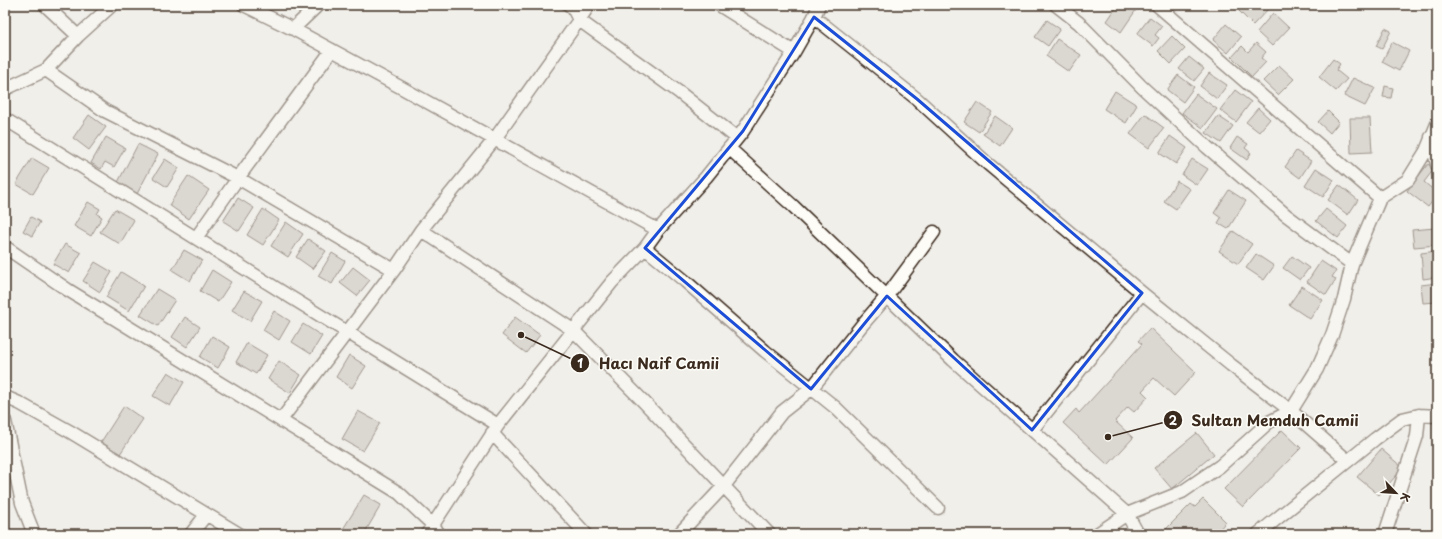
<svg xmlns="http://www.w3.org/2000/svg" width="1442" height="539" font-family="'Playpen Sans',sans-serif">
	<rect width="100%" height="100%" fill="#f1efea"/>
	<filter id="ink" filterUnits="userSpaceOnUse"><feTurbulence type="fractalNoise" baseFrequency=".025" numOctaves="2"/><feDisplacementMap in="SourceGraphic" scale="8" xChannelSelector="R" yChannelSelector="G"/><feConvolveMatrix kernelMatrix="1 2 1 2 8 2 1 2 1" color-interpolation-filters="sRGB"/></filter>
	<g filter="url(#ink)">
		<path fill="#c1bcb4" stroke="#3b2a1e" d="M 1118,5 L 1135,5 L 1138,7 L 1121,32 L 1107,21 Z
			M 1245,5 L 1269,5 L 1270,7 L 1253,25 L 1239,11 Z
			M 1273,13 L 1289,28 L 1272,46 L 1257,32 Z
			M 1150,17 L 1162,26 L 1155,35 L 1159,38 L 1153,46 L 1137,34 Z
			M 1047,20 L 1060,29 L 1048,46 L 1035,37 Z
			M 1226,24 L 1241,37 L 1228,53 L 1213,40 Z
			M 1385,28 L 1391,31 L 1382,49 L 1376,46 Z
			M 1172,36 L 1185,49 L 1171,64 L 1158,51 Z
			M 1057,39 L 1081,55 L 1069,72 L 1046,56 Z
			M 1392,42 L 1409,51 L 1399,71 L 1382,62 Z
			M 1256,43 L 1266,52 L 1261,58 L 1266,62 L 1252,77 L 1232,57 L 1242,46 L 1248,52 Z
			M 1189,57 L 1204,69 L 1194,81 L 1179,69 Z
			M 1333,59 L 1340,64 L 1336,70 L 1347,79 L 1336,91 L 1319,77 Z
			M 1279,65 L 1294,79 L 1278,95 L 1263,81 Z
			M 1209,73 L 1227,85 L 1217,99 L 1200,86 Z
			M 1178,75 L 1194,87 L 1183,102 L 1167,90 Z
			M 1353,78 L 1375,88 L 1365,106 L 1344,96 Z
			M 1385,86 L 1393,88 L 1391,98 L 1383,97 Z
			M 1235,90 L 1251,102 L 1236,122 L 1220,110 Z
			M 1115,91 L 1137,105 L 1126,123 L 1104,109 Z
			M 1196,94 L 1217,109 L 1203,128 L 1182,113 Z
			M 977,102 L 992,112 L 979,132 L 964,122 Z
			M 1258,108 L 1270,119 L 1259,132 L 1246,122 Z
			M 1328,111 L 1339,122 L 1330,133 L 1318,122 Z
			M 1145,114 L 1164,128 L 1149,148 L 1130,134 Z
			M 89,115 L 106,127 L 89,150 L 73,138 Z
			M 995,116 L 1012,128 L 1000,146 L 983,134 Z
			M 1218,116 L 1233,126 L 1221,143 L 1206,133 Z
			M 1350,118 L 1370,118 L 1372,152 L 1351,153 Z
			M 1170,136 L 1187,148 L 1176,164 L 1159,153 Z
			M 106,137 L 125,148 L 114,167 L 105,162 L 101,169 L 91,163 Z
			M 1237,137 L 1248,144 L 1245,148 L 1251,153 L 1247,160 L 1230,148 Z
			M 138,144 L 158,154 L 137,194 L 117,184 Z
			M 1296,151 L 1311,161 L 1300,178 L 1285,167 Z
			M 32,158 L 49,168 L 33,194 L 16,184 Z
			M 165,159 L 179,168 L 167,187 L 153,178 Z
			M 1192,159 L 1208,169 L 1197,185 L 1182,175 Z
			M 1428,164 L 1434,169 L 1424,182 L 1437,193 L 1437,195 L 1428,207 L 1407,191 Z
			M 1316,168 L 1334,180 L 1323,197 L 1305,185 Z
			M 188,176 L 209,190 L 189,219 L 169,205 Z
			M 1177,181 L 1190,189 L 1176,209 L 1164,201 Z
			M 1339,185 L 1358,200 L 1348,215 L 1328,200 Z
			M 1229,190 L 1246,201 L 1228,229 L 1218,223 L 1221,218 L 1214,213 Z
			M 238,198 L 254,208 L 239,231 L 223,221 Z
			M 88,202 L 100,209 L 97,214 L 102,217 L 91,236 L 74,226 Z
			M 115,209 L 134,220 L 120,244 L 100,232 Z
			M 263,209 L 279,220 L 263,245 L 247,235 Z
			M 1326,209 L 1347,226 L 1338,238 L 1316,221 Z
			M 31,217 L 40,222 L 32,236 L 23,231 Z
			M 286,222 L 303,234 L 288,257 L 271,246 Z
			M 1435,228 L 1437,245 L 1414,247 L 1412,230 Z
			M 1233,231 L 1252,244 L 1238,264 L 1219,251 Z
			M 308,239 L 326,251 L 313,269 L 296,257 Z
			M 65,244 L 81,253 L 69,273 L 53,264 Z
			M 184,250 L 202,260 L 190,281 L 172,270 Z
			M 1437,251 L 1437,277 L 1423,279 L 1421,253 Z
			M 332,253 L 345,261 L 332,284 L 318,276 Z
			M 1256,254 L 1274,266 L 1264,280 L 1246,268 Z
			M 1292,256 L 1309,268 L 1300,280 L 1283,268 Z
			M 1321,261 L 1336,271 L 1332,277 L 1336,279 L 1326,295 L 1307,282 Z
			M 95,262 L 112,272 L 100,292 L 83,281 Z
			M 353,267 L 370,280 L 357,296 L 340,283 Z
			M 212,270 L 231,282 L 218,302 L 200,291 Z
			M 121,272 L 144,286 L 129,311 L 106,297 Z
			M 1437,283 L 1437,302 L 1423,303 L 1421,285 Z
			M 1302,286 L 1323,300 L 1310,319 L 1289,305 Z
			M 157,289 L 175,300 L 158,326 L 140,315 Z
			M 244,291 L 262,301 L 250,321 L 232,310 Z
			M 274,311 L 290,321 L 279,340 L 263,330 Z
			M 185,317 L 200,327 L 187,347 L 172,337 Z
			M 515,317 L 540,335 L 526,353 L 502,335 Z
			M 303,324 L 322,336 L 311,354 L 292,342 Z
			M 1150,328 L 1196,372 L 1174,396 L 1154,378 L 1142,391 L 1148,397 L 1134,412 L 1128,407 L 1115,421 L 1133,438 L 1108,465 L 1063,423 L 1076,409 L 1079,413 L 1142,344 L 1138,341 Z
			M 212,336 L 230,347 L 218,368 L 200,357 Z
			M 247,343 L 267,355 L 256,374 L 236,362 Z
			M 349,355 L 366,366 L 352,388 L 336,377 Z
			M 279,361 L 301,375 L 290,393 L 268,379 Z
			M 168,372 L 184,382 L 170,406 L 153,396 Z
			M 124,406 L 143,419 L 120,454 L 101,442 Z
			M 358,411 L 380,423 L 363,451 L 342,439 Z
			M 1282,430 L 1301,448 L 1243,507 L 1224,489 Z
			M 1197,433 L 1214,454 L 1172,489 L 1154,468 Z
			M 1381,449 L 1403,468 L 1379,495 L 1357,477 Z
			M 364,495 L 381,505 L 364,534 L 340,534 Z
			M 1203,499 L 1226,522 L 1215,534 L 1170,534 L 1166,529 L 1191,504 L 1195,507 Z"/>
		<g fill="none" stroke-linecap="round" stroke-linejoin="round">
			<g stroke="#3b2a1e" stroke-width="15">
				<path id="minor" d="M 45,5 L 78,36
					M 244,5 L 293,29 L 402,88 L 658,230
					M 569,5 L 573,8 L 579,20 L 680,93 L 737,138
					M 719,5 L 794,52
					M 1056,5 L 1079,23 L 1142,87 L 1207,147 L 1286,215 L 1352,264
					M 1157,5 L 1380,198
					M 814,17 L 917,99 L 988,164 L 1142,293 L 1231,365 L 1291,411 L 1348,461
					M 293,29 L 318,5
					M 46,70 L 105,111 L 238,178 L 394,270
					M 5,89 L 46,70 L 78,36 L 112,5
					M 5,119 L 287,295 L 498,425
					M 1431,137 L 1437,165
					M 729,148 L 793,206 L 953,360 L 1127,514 L 1138,534
					M 421,230 L 573,330 L 644,402 L 769,534
					M 196,238 L 238,178 L 332,50
					M 5,247 L 68,290 L 399,493 L 433,525 L 439,534
					M 645,248 L 685,281 L 765,351 L 836,408 L 938,508
					M 5,397 L 19,403 L 69,431 L 239,534
					M 281,420 L 394,270 L 421,230 L 494,140 L 579,20 L 589,5
					M 5,421 L 22,503 L 34,534
					M 1032,430 L 1142,293
					M 492,433 L 586,534
					M 191,534 L 206,515
					M 427,534 L 498,425 L 612,282 L 645,248 L 658,230 L 706,177 L 743,131 L 794,52 L 814,17 L 819,5
					M 679,534 L 723,487 L 782,412 L 811,389 L 862,325 L 887,296 L 934,232
					M 1097,534 L 1127,514 L 1182,492 L 1220,466 L 1269,422 L 1291,411 L 1317,369 L 1332,335 L 1344,299 L 1352,264 L 1380,198 L 1408,180 L 1426,151 L 1437,124
					M 1258,534 L 1375,439 L 1402,419 L 1419,415 L 1437,416
					M 1385,534 L 1417,436 L 1419,415"/>
			</g>
			<use href="#minor" stroke="#fdfcf7" stroke-width="12"/>
		</g>
	</g>
	<path d="M0 0H1442V539H0ZM 814,17 L 917,99 L 1142,293 L 1032,430 L 887,296 L 811,389 L 645,248 L 743,131 Z" fill="#f1efea" fill-opacity=".55" fill-rule="evenodd"/>
	<path fill="none" stroke="#1d4ed8" stroke-width="3" stroke-linejoin="round" d="M 814,17 L 917,99 L 1142,293 L 1032,430 L 887,296 L 811,389 L 645,248 L 743,131 Z"/>
	<path fill="none" stroke="#3b2a1e" stroke-width="1.5" d="M521 335L580 363M1108 437L1173 420"/>
	<g fill="#3b2a1e" stroke="#fdfcf7" stroke-width="1.5">
		<circle cx="521" cy="335" r="4"/>
		<circle cx="1108" cy="437" r="4"/>
		<circle cx="580" cy="363" r="10"/>
		<circle cx="1173" cy="420" r="10"/>
	</g>
	<g font-size="12" text-anchor="middle" font-weight="bold" fill="#fff">
		<text x="580" y="368">1</text>
		<text x="1173" y="425">2</text>
	</g>
	<g font-size="15" text-anchor="middle" font-weight="bold" fill="#3b2a1e" stroke="#fdfcf7" stroke-width="3" stroke-linejoin="round" paint-order="stroke">
		<text x="659" y="369">Hacı Naif Camii</text>
		<text x="1275" y="426">Sultan Memduh Camii</text>
	</g>
	<rect width="1442" height="539" fill="none" stroke="#fdfcf7" stroke-width="20"/>
	<rect x="10" y="10" width="1422" height="519" fill="none" stroke="#3b2a1e" stroke-width="1.5" filter="url(#ink)"/>
	<g transform="translate(1396 493) rotate(115)" stroke="#fdfcf7" stroke-width="3" paint-order="stroke">
	<path d="M0-3L7 15L0 10L-7 15Z" fill="#3b2a1e"/>
	<text y="-6" font-size="11" font-weight="bold" text-anchor="middle" fill="#3b2a1e">K</text>
	</g>
</svg>
